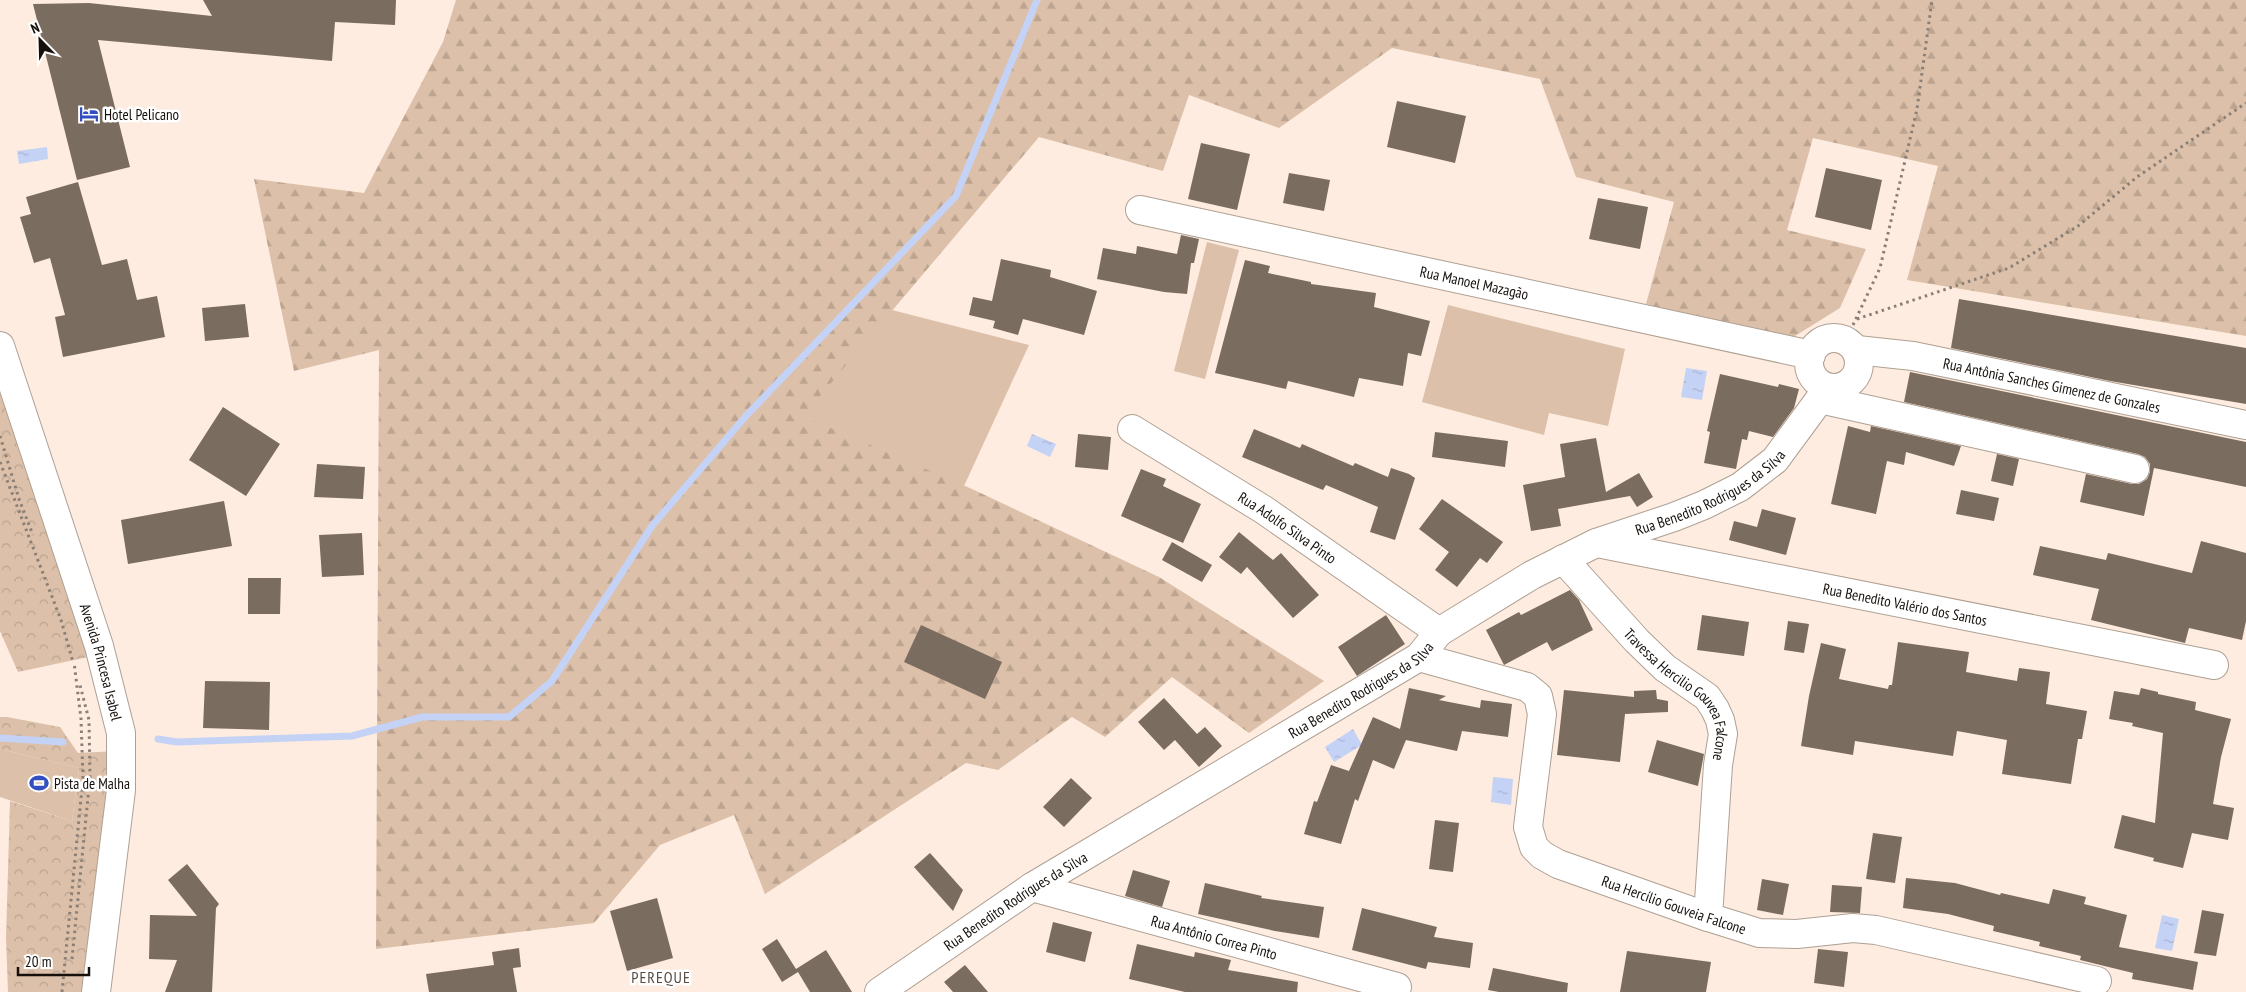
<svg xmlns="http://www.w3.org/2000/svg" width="2246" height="992" font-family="'PT Sans Narrow',sans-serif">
	<defs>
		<pattern id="forest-firs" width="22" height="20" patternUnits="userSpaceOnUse" patternTransform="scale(1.25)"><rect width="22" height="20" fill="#dcc0a9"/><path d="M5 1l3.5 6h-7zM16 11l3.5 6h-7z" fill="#bca490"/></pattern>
		<pattern id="park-crowns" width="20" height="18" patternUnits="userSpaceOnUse" patternTransform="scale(1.25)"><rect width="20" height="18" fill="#dcc0a9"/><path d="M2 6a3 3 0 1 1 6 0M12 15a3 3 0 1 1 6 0" fill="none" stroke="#bca490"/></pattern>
		<pattern id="water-ripples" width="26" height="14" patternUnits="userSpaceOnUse" patternTransform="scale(1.25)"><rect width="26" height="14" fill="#c4d2f6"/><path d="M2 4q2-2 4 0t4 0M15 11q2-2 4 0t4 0" fill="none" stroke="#a8b3d2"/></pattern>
	</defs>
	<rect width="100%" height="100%" fill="#fdecdf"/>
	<path fill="#dcc0a9" d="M 1207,242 L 1239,250 L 1205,379 L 1174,371 Z
		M 1448,305 L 1625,349 L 1608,426 L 1549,413 L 1544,435 L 1422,402 Z
		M 892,310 L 1029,345 L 964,486 L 802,416 Z
		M 0,749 L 79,768 L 72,821 L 0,797 Z"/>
	<path fill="url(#forest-firs)" d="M 456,0 L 2246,0 L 2246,336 L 1907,280 L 1938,166 L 1813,138 L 1787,230 L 1866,249 L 1840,308 L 1787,341 L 1646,304 L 1674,202 L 1576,177 L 1540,79 L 1392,48 L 1279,128 L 1189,95 L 1163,171 L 1039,137 L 803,416 L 972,489 L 1159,577 L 1324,681 L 1249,733 L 1172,677 L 1105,737 L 1072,717 L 998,770 L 966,763 L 765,894 L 734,815 L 660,845 L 594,923 L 376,949 L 379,350 L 294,371 L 254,179 L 364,193 L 443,42 Z"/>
	<path fill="url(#park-crowns)" d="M 0,367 L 93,656 L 18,672 L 0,631 Z
		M 0,717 L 7,717 L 60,727 L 78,753 L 117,751 L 87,992 L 8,992 L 6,938 L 10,801 L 72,821 L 79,768 L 0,749 Z"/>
	<path fill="url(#water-ripples)" d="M 47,147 L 48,159 L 19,164 L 17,151 Z
		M 1686,368 L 1707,371 L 1702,400 L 1681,397 Z
		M 1032,434 L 1056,444 L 1050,457 L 1027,446 Z
		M 1353,729 L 1362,745 L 1334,762 L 1325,747 Z
		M 1493,777 L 1513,779 L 1511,805 L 1491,802 Z
		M 2162,915 L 2179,919 L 2172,951 L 2155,948 Z"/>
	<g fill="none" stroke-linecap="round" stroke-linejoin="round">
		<path stroke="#c4d2f6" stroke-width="7" d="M 0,738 L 63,742
			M 158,739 L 177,742 L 352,736 L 422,717 L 509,717 L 552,681 L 652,526 L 745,417 L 956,196 L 1037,0"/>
	</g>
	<path fill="#7b6c60" d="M 203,0 L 396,0 L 395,25 L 335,22 L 332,61 L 98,40 L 130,167 L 77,180 L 33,4 L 89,3 L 212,16 Z
		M 1397,101 L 1466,116 L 1455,163 L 1387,147 Z
		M 1201,143 L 1250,154 L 1237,210 L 1188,199 Z
		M 1826,168 L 1882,180 L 1871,230 L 1815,217 Z
		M 1289,173 L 1330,180 L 1324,211 L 1283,203 Z
		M 78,182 L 102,265 L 127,259 L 137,300 L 157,296 L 165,337 L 63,357 L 55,317 L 65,315 L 50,258 L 34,263 L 20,217 L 31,214 L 26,197 Z
		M 1598,198 L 1648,207 L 1640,249 L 1589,239 Z
		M 1181,235 L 1199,239 L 1194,263 L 1191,263 L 1187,294 L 1164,292 L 1097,279 L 1103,248 L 1136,254 L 1137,246 L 1177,254 Z
		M 1001,259 L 1051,270 L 1050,277 L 1097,291 L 1084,335 L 1023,319 L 1018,335 L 993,328 L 995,321 L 969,315 L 973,297 L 992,301 Z
		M 1245,260 L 1270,266 L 1268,273 L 1311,282 L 1311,284 L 1376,293 L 1374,307 L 1430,321 L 1421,356 L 1408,353 L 1403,386 L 1359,378 L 1354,397 L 1288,381 L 1286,389 L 1215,373 Z
		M 1959,299 L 2246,348 L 2246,404 L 2110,381 L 1951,348 Z
		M 245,304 L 249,337 L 205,341 L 202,308 Z
		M 1910,372 L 2246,442 L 2246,487 L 2154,468 L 2144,516 L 2080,502 L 2086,474 L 2132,484 L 2139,484 L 2147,479 L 2150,472 L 2150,464 L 2145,457 L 2138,454 L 1904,402 Z
		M 1720,374 L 1778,387 L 1779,384 L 1799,389 L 1794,408 L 1773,437 L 1749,431 L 1747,440 L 1742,439 L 1736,469 L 1704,463 L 1710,432 L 1707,431 Z
		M 223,407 L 280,444 L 246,496 L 189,460 Z
		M 1848,426 L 1870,432 L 1871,426 L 1961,446 L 1954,466 L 1906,452 L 1904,465 L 1887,461 L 1876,514 L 1831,504 Z
		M 1254,429 L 1300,448 L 1302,444 L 1353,466 L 1355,463 L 1388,477 L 1391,468 L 1409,474 L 1415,478 L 1395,540 L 1370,532 L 1378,507 L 1326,485 L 1323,490 L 1242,457 Z
		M 1435,432 L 1508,441 L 1505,467 L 1432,457 Z
		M 1078,434 L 1111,437 L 1108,470 L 1075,467 Z
		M 1596,438 L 1606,492 L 1639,473 L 1653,497 L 1637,507 L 1630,496 L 1558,509 L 1561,526 L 1531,531 L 1523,485 L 1565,477 L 1560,444 Z
		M 1997,454 L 2019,459 L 2013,486 L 1991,481 Z
		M 317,464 L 365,467 L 363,499 L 314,497 Z
		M 1141,469 L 1166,479 L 1163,486 L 1201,504 L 1183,543 L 1121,516 Z
		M 1961,490 L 1999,498 L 1994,521 L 1956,514 Z
		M 1442,499 L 1503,542 L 1487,563 L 1480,558 L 1457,587 L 1435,570 L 1449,552 L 1419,529 Z
		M 224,501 L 232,546 L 128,564 L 121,520 Z
		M 1762,509 L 1796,518 L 1786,555 L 1729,540 L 1734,521 L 1757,527 Z
		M 1239,532 L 1273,560 L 1281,553 L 1319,595 L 1293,618 L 1247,567 L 1241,574 L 1219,557 Z
		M 362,533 L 364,575 L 322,577 L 319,535 Z
		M 2201,541 L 2246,553 L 2246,621 L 2242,640 L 2189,628 L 2185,643 L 2091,620 L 2099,589 L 2033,575 L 2040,546 L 2106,560 L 2108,553 L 2192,573 Z
		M 1172,542 L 1212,565 L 1202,582 L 1162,560 Z
		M 248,578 L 281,578 L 280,614 L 248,614 Z
		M 1570,590 L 1579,600 L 1593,630 L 1552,651 L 1547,642 L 1504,665 L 1486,630 L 1519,612 L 1521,615 Z
		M 1386,615 L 1405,644 L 1357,676 L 1338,647 Z
		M 1702,615 L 1749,622 L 1744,656 L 1697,650 Z
		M 1788,621 L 1809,624 L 1804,653 L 1784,650 Z
		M 921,625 L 1002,662 L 985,699 L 904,662 Z
		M 1898,642 L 1969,652 L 1966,672 L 2017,681 L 2019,668 L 2050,672 L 2046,704 L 2087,711 L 2082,739 L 2078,739 L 2071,784 L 2002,774 L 2007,740 L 1957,731 L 1953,756 L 1855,741 L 1853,755 L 1801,746 L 1809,696 L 1821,643 L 1846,649 L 1839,679 L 1888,689 L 1889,685 L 1892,685 Z
		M 205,681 L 270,682 L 269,730 L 203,728 Z
		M 1409,688 L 1446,696 L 1439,700 L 1480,708 L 1481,700 L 1512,704 L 1508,737 L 1462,731 L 1457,751 L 1406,740 L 1394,769 L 1373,760 L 1358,801 L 1355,799 L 1341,844 L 1304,834 L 1314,801 L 1317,802 L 1331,765 L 1349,771 L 1373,717 L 1400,729 Z
		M 2141,688 L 2158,692 L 2158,694 L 2196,702 L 2195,710 L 2231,719 L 2221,757 L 2213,804 L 2234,808 L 2228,840 L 2192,833 L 2183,868 L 2153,861 L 2154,858 L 2114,848 L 2122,815 L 2155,823 L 2163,733 L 2132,726 L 2133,723 L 2109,719 L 2114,691 L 2139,695 Z
		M 1564,690 L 1634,697 L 1634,691 L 1656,690 L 1657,699 L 1668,701 L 1668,712 L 1625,714 L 1620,762 L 1557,755 Z
		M 1164,698 L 1197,734 L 1205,727 L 1222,746 L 1199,767 L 1175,740 L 1164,750 L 1138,722 Z
		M 1657,740 L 1704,754 L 1698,786 L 1648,772 Z
		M 1071,778 L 1092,798 L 1064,827 L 1043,807 Z
		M 1435,820 L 1459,823 L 1453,872 L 1429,869 Z
		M 1873,833 L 1902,837 L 1895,883 L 1866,879 Z
		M 930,853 L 963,890 L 953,911 L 914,867 Z
		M 187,864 L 219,904 L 216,908 L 212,992 L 165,992 L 177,960 L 149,959 L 150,915 L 197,916 L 168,880 Z
		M 1133,870 L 1170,881 L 1162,907 L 1125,896 Z
		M 1906,878 L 1955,883 L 2000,895 L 2001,893 L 2049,904 L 2053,889 L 2086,897 L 2084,904 L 2127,915 L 2119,947 L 2198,962 L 2193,990 L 2132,979 L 2133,973 L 2080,960 L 2081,956 L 2039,946 L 2040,942 L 1993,931 L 1994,926 L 1948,914 L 1903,908 Z
		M 1762,879 L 1789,884 L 1783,915 L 1757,910 Z
		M 1205,883 L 1262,896 L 1261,898 L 1324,907 L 1319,938 L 1275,931 L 1198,914 Z
		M 1832,885 L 1862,887 L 1860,913 L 1830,912 Z
		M 657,898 L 673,958 L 627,971 L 610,911 Z
		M 1362,908 L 1437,927 L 1434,937 L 1473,943 L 1470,968 L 1428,962 L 1426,969 L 1352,950 Z
		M 2202,910 L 2224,914 L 2216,956 L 2194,953 Z
		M 1053,922 L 1092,932 L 1085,962 L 1046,952 Z
		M 777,939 L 796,969 L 826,950 L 852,992 L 810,992 L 798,972 L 782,982 L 762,949 Z
		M 1137,944 L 1194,957 L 1195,952 L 1231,960 L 1228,970 L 1298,982 L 1297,992 L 1185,992 L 1129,979 Z
		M 519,948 L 521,967 L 513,968 L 517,992 L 429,992 L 426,974 L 494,965 L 492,952 Z
		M 1818,949 L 1848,952 L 1844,987 L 1814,983 Z
		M 1627,951 L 1711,962 L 1706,992 L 1620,992 Z
		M 965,965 L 988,992 L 953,992 L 944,982 Z
		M 1493,968 L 1568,983 L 1567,992 L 1499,992 L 1488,990 Z"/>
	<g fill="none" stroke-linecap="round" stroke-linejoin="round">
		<g stroke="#afa093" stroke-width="30">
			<g id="minor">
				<path id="s1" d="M 1140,210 L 1811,355"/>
				<circle cx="1834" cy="363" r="25"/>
				<path id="s2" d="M 1857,350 L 1913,356 L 2246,425"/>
				<path d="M 1820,399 L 2135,469"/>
				<path id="s3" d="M 1132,429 L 1264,510 L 1439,632"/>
				<path id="s4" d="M 1597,543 L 2214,665"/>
				<path id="s5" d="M 1563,559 L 1637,641 L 1665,668 L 1707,697 L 1715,709 L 1720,720 L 1723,734 L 1718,765 L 1708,917"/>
				<path id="s6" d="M 1419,657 L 1527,687 L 1538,696 L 1542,714 L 1528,827 L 1534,847 L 1542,855 L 1558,864 L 1708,917 L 1759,933 L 1797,934 L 1853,928 L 1876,930 L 2097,981"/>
				<path id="s7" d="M 1032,887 L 1397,987"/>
				<path id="s8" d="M 879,992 L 1032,887 L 1419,657 L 1439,632 L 1532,575 L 1596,543 L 1674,517 L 1704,505 L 1740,487 L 1775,460 L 1828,388"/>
			</g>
		</g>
		<g stroke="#afa093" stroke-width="30">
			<g id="major">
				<path id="s9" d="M 0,346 L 99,646 L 121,733 L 121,790 L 96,992"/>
			</g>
		</g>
		<path stroke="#8a7f76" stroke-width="3" stroke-dasharray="2.5 4" stroke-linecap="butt" d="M 1857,319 L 2009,268 L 2078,226 L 2137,177 L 2246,103
			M 1853,325 L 1880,268 L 1917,109 L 1932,0
			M 0,436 L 19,499 L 33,535
			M 0,462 L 61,620 L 73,662
			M 72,959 L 90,777 L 89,720 L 80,685
			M 62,992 L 83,778 L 81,719 L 74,662"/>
		<use href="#minor" stroke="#fff" stroke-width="28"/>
		<use href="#major" stroke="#fff" stroke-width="28"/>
	</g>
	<defs>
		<g id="hotel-bare" transform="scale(1.5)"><path d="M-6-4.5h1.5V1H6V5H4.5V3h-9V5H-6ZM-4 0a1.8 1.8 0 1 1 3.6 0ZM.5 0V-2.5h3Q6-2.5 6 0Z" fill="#324ebf" stroke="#fff" stroke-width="2.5" paint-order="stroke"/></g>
		<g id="stadium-bare" transform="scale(1.5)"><path d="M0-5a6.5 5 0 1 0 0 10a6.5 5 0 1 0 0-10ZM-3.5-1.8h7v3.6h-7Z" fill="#324ebf" stroke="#fff" stroke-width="2.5" paint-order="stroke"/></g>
	</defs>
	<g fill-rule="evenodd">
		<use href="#hotel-bare" x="89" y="114"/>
		<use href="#stadium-bare" x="39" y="783"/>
	</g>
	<g text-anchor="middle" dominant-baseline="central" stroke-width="5" stroke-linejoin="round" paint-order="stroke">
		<g font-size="15" fill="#16100c" stroke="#fff" text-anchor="start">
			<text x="104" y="114">Hotel Pelicano</text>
			<text x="54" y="783">Pista de Malha</text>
		</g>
		<g font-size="15" fill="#16100c" stroke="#fff">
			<text stroke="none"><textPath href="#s1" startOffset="342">Rua Manoel Mazagão</textPath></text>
			<text stroke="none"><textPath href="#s2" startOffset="198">Rua Antônia Sanches Gimenez de Gonzales</textPath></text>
			<text stroke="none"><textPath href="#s8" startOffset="974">Rua Benedito Rodrigues da Silva</textPath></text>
			<text stroke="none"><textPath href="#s3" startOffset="184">Rua Adolfo Silva Pinto</textPath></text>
			<text stroke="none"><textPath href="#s4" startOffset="314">Rua Benedito Valério dos Santos</textPath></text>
			<text stroke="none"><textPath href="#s9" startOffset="332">Avenida Princesa Isabel</textPath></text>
			<text stroke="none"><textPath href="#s8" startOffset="569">Rua Benedito Rodrigues da Silva</textPath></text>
			<text stroke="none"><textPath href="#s5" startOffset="182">Travessa Hercilio Gouvea Falcone</textPath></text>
			<text stroke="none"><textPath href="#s8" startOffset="164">Rua Benedito Rodrigues da Silva</textPath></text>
			<text stroke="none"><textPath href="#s6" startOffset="432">Rua Hercílio Gouveia Falcone</textPath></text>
			<text stroke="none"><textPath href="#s7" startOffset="189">Rua Antônio Correa Pinto</textPath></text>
		</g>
		<g font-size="16" letter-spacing="1" fill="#584a3f" stroke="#fff">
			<text x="661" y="977">PEREQUE</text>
		</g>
	</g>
	<g transform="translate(40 40) rotate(337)" stroke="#ffffff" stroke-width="4" paint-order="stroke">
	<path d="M0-4L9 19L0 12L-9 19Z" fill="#16100c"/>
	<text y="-8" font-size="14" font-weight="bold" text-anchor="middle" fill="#16100c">N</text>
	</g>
	<path d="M18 967v8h71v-8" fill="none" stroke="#16100c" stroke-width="2.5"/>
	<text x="25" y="967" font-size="15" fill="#16100c" stroke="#ffffff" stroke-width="4" paint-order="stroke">20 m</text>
</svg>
